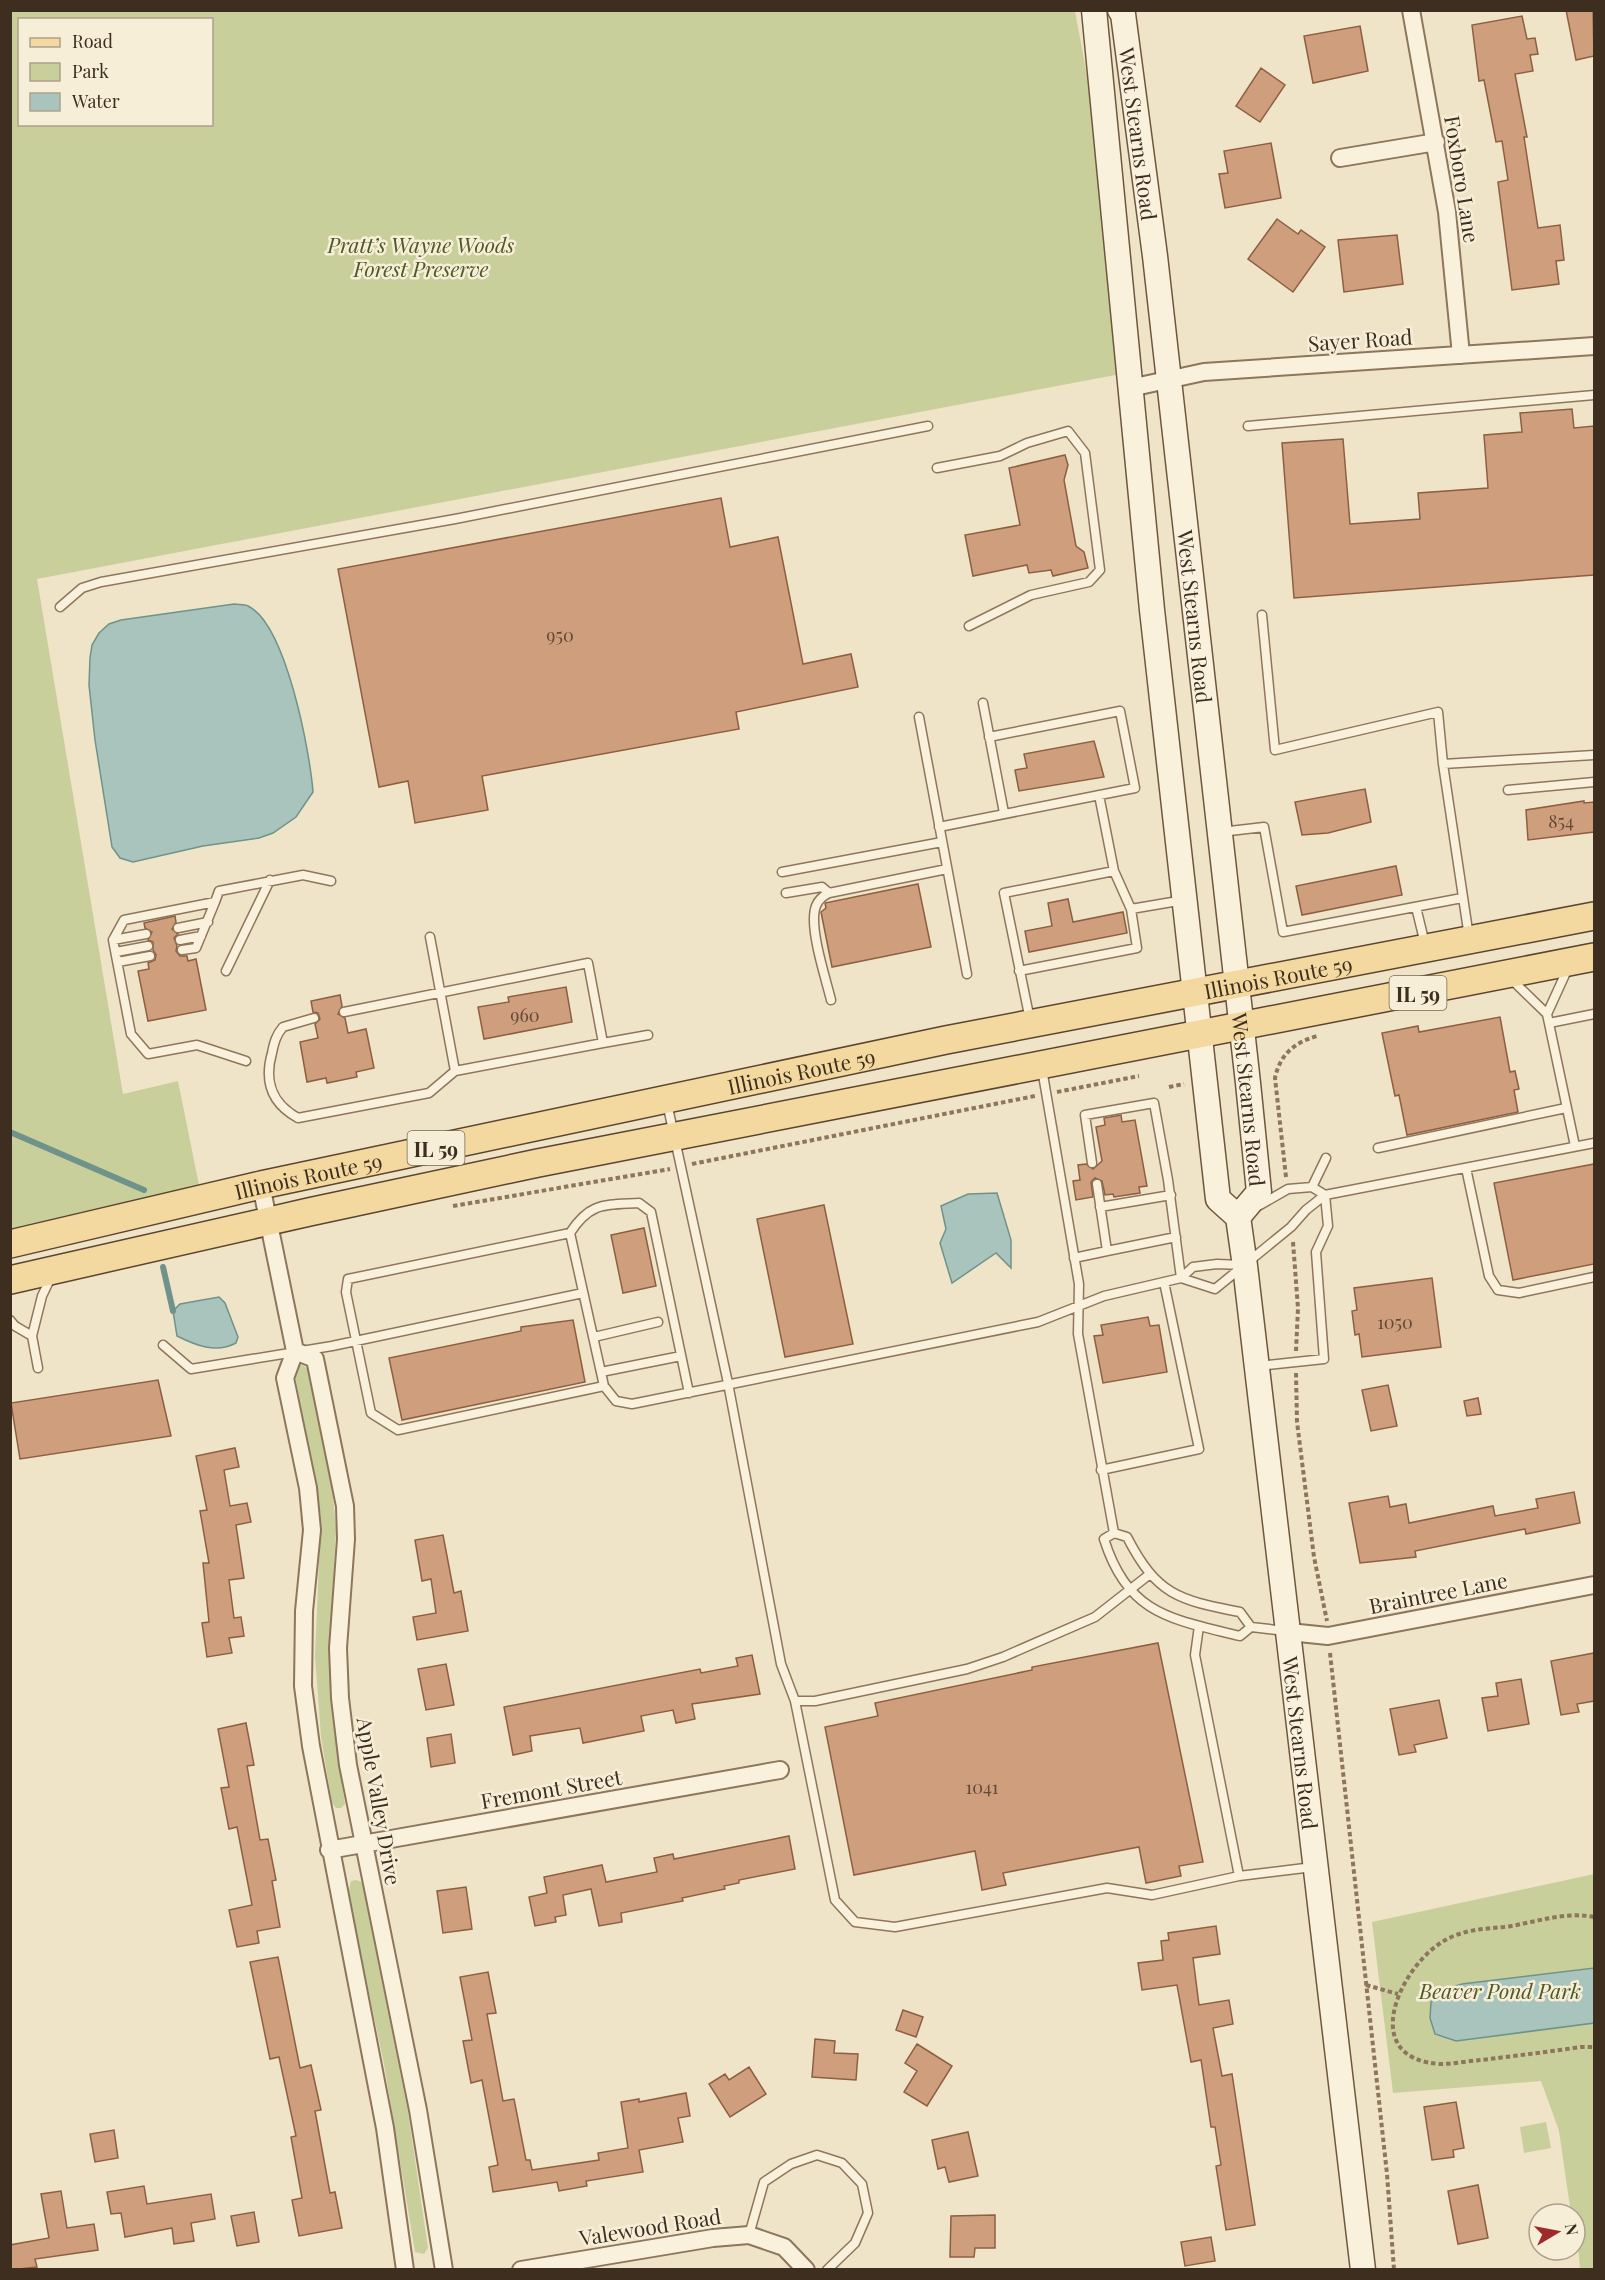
<svg xmlns="http://www.w3.org/2000/svg" width="1605" height="2280" font-family="'Playfair Display',serif">
	<rect width="100%" height="100%" fill="#f0e4c8"/>
	<path fill="#c9cf9b" fill-rule="evenodd" d="M 10,11 L 1075,11 L 1142,370 L 37,579 L 123,1094 L 178,1081 L 199,1185 L 11,1231 ZM 20,20 L 212,20 L 212,124 L 20,124 Z
		M 300,1364 L 307,1368 L 333,1495 L 336,1529 L 329,1654 L 332,1716 L 345,1804 L 341,1808 L 336,1808 L 332,1803 L 321,1737 L 315,1656 L 321,1517 L 294,1370 Z
		M 1594,1874 L 1594,2269 L 1580,2269 L 1575,2214 L 1571,2214 L 1559,2131 L 1541,2081 L 1393,2093 L 1372,1922 Z
		M 356,1880 L 362,1882 L 408,2112 L 428,2248 L 424,2254 L 415,2252 L 384,2064 L 348,1894 L 351,1881 Z
		M 1546,2122 L 1551,2148 L 1524,2153 L 1520,2127 Z"/>
	<path fill="#a9c4bc" stroke="#6f938a" stroke-width="1.5" d="M 234,604 C 238,605 244,604 248,606 C 286,624 310,752 313,792 L 296,817 L 273,833 L 259,838 L 203,846 L 133,862 L 120,858 L 112,847 L 95,740 L 89,685 L 90,658 L 92,645 L 99,633 L 109,624 L 121,620 Z
		M 997,1193 L 1011,1240 L 1011,1268 L 996,1253 L 952,1283 L 940,1243 L 946,1229 L 941,1206 L 968,1194 Z
		M 219,1297 L 225,1303 L 238,1337 L 236,1343 C 216,1354 195,1345 177,1336 L 173,1311 L 180,1304 Z
		M 1594,1968 L 1594,2023 L 1456,2041 L 1435,2034 L 1430,2018 L 1431,2002 L 1443,1990 L 1462,1984 Z"/>
	<g fill="none" stroke-linecap="round" stroke-linejoin="round">
		<path stroke="#6f938a" stroke-width="6" d="M 10,1132 L 144,1190
			M 163,1267 L 173,1311"/>
	</g>
	<path fill="#cf9f7d" stroke="#8d5f41" stroke-width="1.5" d="M 1566,10 L 1593,10 L 1594,56 L 1576,60 Z
		M 1522,16 L 1527,39 L 1535,38 L 1538,54 L 1530,55 L 1533,71 L 1515,74 L 1527,137 L 1524,137 L 1538,228 L 1560,225 L 1564,260 L 1556,261 L 1559,284 L 1512,290 L 1498,182 L 1508,180 L 1502,141 L 1496,142 L 1484,80 L 1479,81 L 1472,25 Z
		M 1360,26 L 1368,71 L 1313,83 L 1304,36 Z
		M 1261,68 L 1285,85 L 1260,122 L 1236,106 Z
		M 1271,143 L 1281,198 L 1225,208 L 1219,174 L 1228,173 L 1224,151 Z
		M 1277,219 L 1298,234 L 1301,230 L 1325,247 L 1293,292 L 1248,259 Z
		M 1397,235 L 1403,284 L 1344,292 L 1338,240 Z
		M 1572,409 L 1574,428 L 1594,426 L 1594,575 L 1294,598 L 1282,443 L 1343,439 L 1350,524 L 1420,519 L 1418,493 L 1488,488 L 1484,435 L 1522,432 L 1520,413 Z
		M 1065,455 L 1068,465 L 1064,480 L 1076,546 L 1084,552 L 1088,568 L 1053,576 L 1051,570 L 1029,573 L 1027,565 L 973,576 L 965,535 L 1020,525 L 1009,468 Z
		M 721,498 L 730,547 L 778,537 L 803,664 L 851,654 L 858,687 L 736,712 L 739,729 L 482,776 L 488,810 L 415,823 L 408,781 L 379,787 L 338,569 Z
		M 1094,741 L 1104,777 L 1019,791 L 1015,770 L 1027,768 L 1024,754 Z
		M 1365,789 L 1371,822 L 1328,833 L 1302,835 L 1295,802 Z
		M 1584,801 L 1584,803 L 1594,802 L 1594,832 L 1528,840 L 1526,810 Z
		M 1396,866 L 1402,895 L 1302,915 L 1296,886 Z
		M 918,884 L 931,947 L 832,967 L 821,912 L 826,908 L 825,903 Z
		M 1068,899 L 1073,922 L 1123,912 L 1127,933 L 1029,952 L 1025,931 L 1052,926 L 1048,903 Z
		M 175,916 L 176,922 L 172,929 L 178,934 L 174,938 L 177,946 L 176,951 L 180,956 L 187,956 L 188,961 L 196,959 L 206,1010 L 148,1021 L 138,971 L 149,969 L 148,963 L 155,960 L 156,955 L 153,950 L 153,942 L 148,940 L 152,932 L 145,928 L 144,923 Z
		M 566,987 L 572,1022 L 484,1039 L 478,1007 L 509,1002 L 508,997 Z
		M 340,995 L 342,1006 L 338,1014 L 345,1018 L 348,1033 L 366,1029 L 374,1068 L 356,1072 L 357,1077 L 327,1083 L 326,1078 L 307,1082 L 300,1042 L 318,1038 L 315,1024 L 320,1019 L 318,1013 L 313,1012 L 311,1001 Z
		M 1500,1017 L 1510,1072 L 1515,1071 L 1519,1089 L 1514,1090 L 1518,1112 L 1407,1135 L 1399,1095 L 1395,1096 L 1382,1033 L 1418,1026 L 1419,1032 Z
		M 1121,1115 L 1122,1122 L 1135,1120 L 1147,1186 L 1139,1187 L 1140,1193 L 1114,1197 L 1113,1194 L 1105,1195 L 1102,1181 L 1095,1178 L 1091,1182 L 1093,1197 L 1076,1200 L 1073,1181 L 1080,1180 L 1078,1165 L 1086,1164 L 1093,1169 L 1102,1161 L 1096,1127 L 1105,1125 L 1104,1118 Z
		M 1594,1164 L 1594,1264 L 1513,1280 L 1494,1183 Z
		M 824,1205 L 853,1344 L 785,1357 L 757,1219 Z
		M 644,1228 L 656,1286 L 623,1293 L 611,1235 Z
		M 1432,1278 L 1441,1347 L 1362,1357 L 1359,1334 L 1355,1335 L 1352,1311 L 1357,1310 L 1354,1288 Z
		M 1148,1317 L 1150,1326 L 1159,1325 L 1167,1372 L 1103,1383 L 1094,1336 L 1103,1335 L 1101,1325 Z
		M 573,1320 L 585,1382 L 402,1420 L 389,1358 L 521,1331 L 521,1327 Z
		M 158,1380 L 171,1436 L 20,1459 L 11,1403 Z
		M 1388,1385 L 1397,1426 L 1371,1431 L 1362,1390 Z
		M 1478,1398 L 1481,1414 L 1467,1416 L 1464,1401 Z
		M 235,1448 L 239,1467 L 224,1470 L 230,1506 L 247,1503 L 251,1522 L 236,1525 L 244,1578 L 229,1580 L 234,1618 L 241,1617 L 244,1636 L 229,1638 L 232,1653 L 207,1657 L 202,1623 L 209,1622 L 203,1563 L 209,1563 L 200,1511 L 207,1510 L 196,1456 Z
		M 1574,1492 L 1580,1523 L 1526,1534 L 1525,1529 L 1415,1551 L 1416,1557 L 1360,1563 L 1349,1503 L 1388,1496 L 1390,1507 L 1406,1504 L 1409,1523 L 1493,1506 L 1495,1516 L 1538,1508 L 1536,1499 Z
		M 443,1535 L 454,1593 L 461,1591 L 468,1631 L 417,1640 L 413,1617 L 436,1613 L 431,1579 L 422,1581 L 415,1540 Z
		M 1158,1643 L 1203,1862 L 1179,1866 L 1181,1876 L 1146,1883 L 1139,1847 L 1003,1873 L 1006,1885 L 982,1890 L 975,1851 L 854,1875 L 825,1727 L 878,1716 L 875,1703 L 1032,1670 L 1032,1667 Z
		M 1594,1653 L 1594,1701 L 1577,1704 L 1579,1712 L 1561,1715 L 1551,1661 Z
		M 752,1655 L 760,1694 L 692,1704 L 695,1719 L 676,1723 L 673,1710 L 641,1716 L 644,1731 L 583,1743 L 580,1728 L 530,1736 L 532,1751 L 513,1755 L 504,1707 L 700,1669 L 701,1673 L 738,1666 L 736,1658 Z
		M 446,1664 L 454,1705 L 426,1710 L 418,1669 Z
		M 1521,1679 L 1529,1724 L 1488,1731 L 1482,1698 L 1498,1696 L 1496,1683 Z
		M 1439,1700 L 1447,1738 L 1414,1745 L 1416,1752 L 1399,1755 L 1390,1709 Z
		M 246,1723 L 254,1765 L 247,1766 L 260,1840 L 268,1839 L 276,1880 L 272,1881 L 280,1927 L 257,1931 L 259,1943 L 237,1947 L 229,1910 L 252,1905 L 237,1827 L 229,1829 L 221,1788 L 229,1787 L 218,1729 Z
		M 451,1734 L 455,1763 L 431,1767 L 427,1738 Z
		M 789,1836 L 795,1869 L 739,1880 L 739,1883 L 724,1886 L 725,1889 L 682,1898 L 683,1901 L 621,1913 L 622,1922 L 599,1926 L 591,1889 L 563,1895 L 566,1915 L 555,1917 L 556,1922 L 535,1926 L 529,1897 L 547,1893 L 544,1877 L 602,1865 L 606,1882 L 657,1872 L 654,1858 L 673,1854 L 674,1859 Z
		M 466,1887 L 472,1929 L 443,1933 L 437,1891 Z
		M 1216,1926 L 1220,1954 L 1193,1958 L 1199,2005 L 1229,2000 L 1233,2024 L 1213,2028 L 1222,2076 L 1232,2074 L 1255,2225 L 1226,2230 L 1216,2166 L 1221,2165 L 1215,2127 L 1211,2127 L 1201,2060 L 1191,2062 L 1177,1985 L 1142,1990 L 1138,1963 L 1163,1960 L 1161,1941 L 1169,1940 L 1168,1933 Z
		M 278,1957 L 300,2068 L 311,2065 L 321,2110 L 315,2111 L 330,2193 L 335,2192 L 342,2228 L 299,2236 L 292,2200 L 302,2198 L 291,2137 L 296,2136 L 279,2057 L 270,2059 L 250,1962 Z
		M 488,1972 L 496,2013 L 487,2014 L 503,2101 L 514,2099 L 526,2160 L 530,2160 L 532,2170 L 599,2160 L 598,2153 L 628,2148 L 621,2102 L 639,2099 L 639,2102 L 686,2093 L 690,2116 L 678,2118 L 683,2142 L 639,2150 L 643,2172 L 586,2181 L 587,2186 L 559,2191 L 557,2182 L 493,2192 L 489,2167 L 498,2165 L 482,2080 L 471,2083 L 463,2041 L 472,2040 L 460,1977 Z
		M 903,2010 L 923,2017 L 916,2037 L 896,2030 Z
		M 815,2039 L 835,2041 L 834,2053 L 858,2054 L 856,2080 L 812,2077 Z
		M 917,2044 L 952,2066 L 927,2106 L 904,2092 L 917,2071 L 905,2063 Z
		M 749,2067 L 766,2094 L 730,2117 L 709,2084 L 725,2074 L 729,2080 Z
		M 1456,2102 L 1464,2148 L 1453,2150 L 1454,2157 L 1432,2160 L 1424,2107 Z
		M 114,2130 L 118,2158 L 95,2162 L 90,2134 Z
		M 968,2132 L 978,2176 L 949,2182 L 945,2167 L 938,2169 L 932,2140 Z
		M 1478,2185 L 1488,2238 L 1458,2244 L 1448,2191 Z
		M 144,2186 L 147,2204 L 211,2194 L 215,2219 L 191,2223 L 194,2241 L 174,2244 L 172,2228 L 125,2237 L 121,2213 L 111,2214 L 107,2192 Z
		M 61,2191 L 67,2228 L 94,2224 L 98,2250 L 35,2259 L 37,2267 L 10,2270 L 10,2245 L 49,2238 L 41,2194 Z
		M 254,2212 L 259,2242 L 237,2246 L 231,2216 Z
		M 995,2215 L 995,2248 L 975,2248 L 974,2257 L 950,2257 L 951,2216 Z
		M 1211,2237 L 1215,2261 L 1185,2266 L 1181,2242 Z"/>
	<g fill="none" stroke-linecap="round" stroke-linejoin="round">
		<g stroke="#8d765c" stroke-width="11">
			<path id="service" d="M 1248,426 L 1594,395
				M 937,468 L 1000,456 L 1027,443 L 1068,431 L 1085,453 L 1100,570 L 1089,582 L 1031,595 L 969,626
				M 60,607 L 82,588 L 101,582 L 455,519 L 928,426
				M 1262,615 L 1275,750 L 1438,712 L 1443,764
				M 983,703 L 1004,813
				M 919,717 L 967,974
				M 1508,790 L 1594,782
				M 939,827 L 1135,788 L 1120,711 L 989,737
				M 1221,832 L 1264,827 L 1283,932 L 1462,898
				M 782,872 L 942,842
				M 786,893 L 822,887 L 829,893
				M 1416,907 L 1425,944
				M 1131,909 L 1184,900
				M 178,928 L 208,922
				M 430,937 L 455,1071
				M 1469,937 L 1443,764 L 1594,755
				M 113,940 L 146,934
				M 180,940 L 201,936
				M 182,950 L 196,948 L 215,902
				M 116,952 L 148,946
				M 118,962 L 150,956
				M 1568,968 L 1547,1014 L 1575,1146
				M 226,971 L 270,880
				M 1019,971 L 1137,948 L 1131,909 L 1114,871 L 1099,795
				M 1511,979 L 1547,1014
				M 831,1000 C 826,979 808,926 816,906 C 818,900 823,896 829,893 L 947,869
				M 314,1018 L 283,1027 C 276,1035 274,1043 272,1053 C 264,1081 271,1103 298,1118 L 429,1093 L 455,1071 L 603,1043 L 588,963 L 344,1012
				M 1030,1020 L 1004,893 L 1114,871
				M 1549,1023 L 1594,1014
				M 603,1043 L 648,1035
				M 246,1061 L 197,1045 L 148,1054 L 131,1034 L 113,940 L 124,920 L 215,902 L 219,891 L 303,875 L 331,881
				M 1042,1069 L 1079,1284 L 1078,1334 L 1114,1533
				M 667,1103 L 728,1383 L 781,1664 L 795,1701 L 815,1701 L 967,1669 L 1003,1657 L 1095,1617 L 1150,1574
				M 1378,1148 L 1566,1108
				M 1092,1163 L 1085,1115 L 1154,1103 L 1168,1180 L 1181,1278
				M 1466,1168 L 1489,1276 L 1498,1290 L 1519,1293 L 1594,1277
				M 1097,1184 L 1107,1251 L 1176,1237
				M 1312,1187 L 1326,1158
				M 1260,1205 L 1288,1189 L 1312,1187 L 1325,1195
				M 1100,1207 L 1171,1195
				M 570,1233 C 590,1202 604,1205 639,1203 L 651,1212 L 689,1393
				M 1074,1258 L 1107,1251
				M 1181,1278 L 1215,1289 L 1291,1227 L 1306,1210 L 1325,1195 L 1594,1143
				M 10,1320 L 15,1326 L 32,1336
				M 594,1337 L 658,1322
				M 163,1345 L 191,1369 L 332,1346 L 583,1293
				M 1258,1366 L 1324,1359 L 1316,1252 L 1328,1226 L 1325,1195
				M 38,1368 L 32,1336 L 42,1296 L 52,1275
				M 601,1372 L 681,1356
				M 604,1386 L 398,1430 L 371,1413 L 346,1292 L 348,1279 L 570,1233 L 604,1386 L 616,1401 L 632,1404 L 1038,1322 L 1104,1296 L 1181,1278 L 1193,1267 L 1217,1264 L 1242,1265
				M 1101,1470 L 1199,1449 L 1164,1282
				M 1199,1626 L 1195,1655 L 1239,1876
				M 1251,1627 L 1240,1636 C 1171,1619 1128,1615 1104,1539 L 1114,1533 L 1127,1537 C 1157,1595 1178,1600 1240,1612 L 1251,1627 L 1286,1631
				M 795,1701 L 835,1900 L 855,1922 L 895,1927 L 1107,1888 L 1152,1895 L 1239,1876 L 1313,1867
				M 749,2235 L 764,2182 L 791,2164 L 817,2155 L 842,2163 L 862,2184 L 868,2213 L 855,2243 L 827,2270"/>
		</g>
		<g stroke="#8d765c" stroke-width="20">
			<path id="minor" d="M 1411,10 L 1447,212 L 1461,355
				M 1340,158 L 1436,142
				M 1130,388 L 1204,372 L 1594,346
				M 261,1185 L 295,1351 L 285,1378 L 308,1488 L 312,1530 L 304,1611 L 303,1686 L 311,1746 L 385,2128 L 405,2270
				M 295,1351 L 315,1359 L 345,1506 L 346,1539 L 338,1648 L 340,1698 L 348,1765 L 418,2110 L 444,2270
				M 1289,1632 L 1328,1636 L 1594,1585
				M 329,1850 L 780,1770
				M 521,2270 L 713,2238 L 749,2235 L 784,2247 L 806,2270"/>
		</g>
		<g stroke="#6f573f" stroke-width="27">
			<g id="secondary">
				<path id="s1" d="M 1094,10 L 1152,610 L 1218,1199 L 1238,1217 L 1245,1266 L 1363,2270"/>
				<path id="s2" d="M 1120,10 L 1123,14 L 1155,256 L 1248,1083 L 1259,1192 L 1238,1217"/>
			</g>
		</g>
		<g stroke="#5b4430" stroke-width="30">
			<g id="primary">
				<path id="s3" d="M 10,1244 L 261,1185 L 946,1040 L 1594,916"/>
				<path d="M 10,1280 L 309,1212 L 538,1163 L 1594,957"/>
			</g>
		</g>
		<path stroke="#8d765c" stroke-width="4" stroke-dasharray="4.5 3" stroke-linecap="butt" d="M 1169,1087 L 1184,1084
			M 1057,1092 L 1139,1076
			M 692,1164 L 1035,1096
			M 1286,1177 L 1275,1078 C 1280,1055 1293,1043 1317,1036
			M 453,1206 L 670,1169
			M 1293,1242 L 1298,1308 L 1296,1351
			M 1296,1373 L 1297,1422 L 1314,1557 L 1327,1621
			M 1330,1653 L 1387,2174 L 1394,2270
			M 1594,1917 C 1563,1911 1535,1923 1504,1927 C 1481,1929 1459,1930 1439,1944 C 1397,1973 1360,2059 1440,2064 C 1453,2064 1468,2061 1481,2060 C 1514,2056 1547,2052 1581,2047 L 1594,2047
			M 1366,1985 L 1398,1994"/>
		<use href="#service" stroke="#faf1dc" stroke-width="8"/>
		<use href="#minor" stroke="#faf1dc" stroke-width="16"/>
		<use href="#secondary" stroke="#faf1dc" stroke-width="24"/>
		<use href="#primary" stroke="#f3d9a0" stroke-width="27"/>
	</g>
	<g text-anchor="middle" dominant-baseline="central" stroke-width="5" stroke-linejoin="round" paint-order="stroke">
		<g font-size="18" fill="#624a37">
			<text x="560" y="635">950</text>
			<text x="1561" y="821">854</text>
			<text x="525" y="1015">960</text>
			<text x="1395" y="1322">1050</text>
			<text x="982" y="1787">1041</text>
		</g>
		<g fill="#f7eed8" stroke="#756857" stroke-width="1.5">
			<rect x="1389.5" y="976" width="57" height="34" rx="4.5"/>
			<rect x="407.5" y="1131" width="57" height="34" rx="4.5"/>
		</g>
		<g font-size="20" font-weight="bold" fill="#3d2e20">
			<text x="1418" y="993">IL 59</text>
			<text x="436" y="1148">IL 59</text>
		</g>
		<g font-size="21" fill="#3d2e20" stroke="#f7eed8">
			<text stroke="none"><textPath href="#s2" startOffset="126">West Stearns Road</textPath></text>
			<text transform="translate(1463 179) rotate(81)">Foxboro Lane</text>
			<text transform="translate(1360 339) rotate(-4)">Sayer Road</text>
			<text stroke="none"><textPath href="#s2" startOffset="612">West Stearns Road</textPath></text>
			<text stroke="none"><textPath href="#s3" startOffset="1296">Illinois Route 59</textPath></text>
			<text stroke="none"><textPath href="#s3" startOffset="810">Illinois Route 59</textPath></text>
			<text stroke="none"><textPath href="#s2" startOffset="1098">West Stearns Road</textPath></text>
			<text stroke="none"><textPath href="#s3" startOffset="306">Illinois Route 59</textPath></text>
			<text transform="translate(1438 1592) rotate(-11)">Braintree Lane</text>
			<text stroke="none"><textPath href="#s1" startOffset="1752">West Stearns Road</textPath></text>
			<text transform="translate(551 1788) rotate(-10)">Fremont Street</text>
			<text transform="translate(380 1801) rotate(80)">Apple Valley Drive</text>
			<text transform="translate(650 2226) rotate(-9)">Valewood Road</text>
		</g>
		<g font-size="21" font-style="italic" fill="#4d5a26" stroke="#f7eed8">
			<text x="421" y="244">Pratt’s Wayne Woods<tspan x="421" dy="24">Forest Preserve</tspan></text>
			<text x="1500" y="1990">Beaver Pond Park</text>
		</g>
	</g>
	<rect width="1605" height="2280" fill="none" stroke="#3d2e20" stroke-width="24"/>
	<rect x="18" y="18" width="195" height="108" fill="#f7eed8" stroke="#ada18e" stroke-width="1.5"/>
	<rect x="30" y="38" width="30" height="9" fill="#f3d9a0" stroke="#ada18e" stroke-width="1.5"/>
	<text x="72" y="48" font-size="18" fill="#3d2e20">Road</text>
	<rect x="30" y="63" width="30" height="18" fill="#c9cf9b" stroke="#ada18e" stroke-width="1.5"/>
	<text x="72" y="78" font-size="18" fill="#3d2e20">Park</text>
	<rect x="30" y="93" width="30" height="18" fill="#a9c4bc" stroke="#ada18e" stroke-width="1.5"/>
	<text x="72" y="108" font-size="18" fill="#3d2e20">Water</text>
	<g transform="translate(1557 2232) rotate(80)"><circle r="28" fill="#f7eed8" stroke="#ada18e" stroke-width="1.5"/>
	<path d="M0-4.5L10 22L0 15L-10 22Z" fill="#9e2a2b"/>
	<text y="-9" font-size="16" font-weight="bold" text-anchor="middle" fill="#3d2e20">N</text>
	</g>
</svg>
